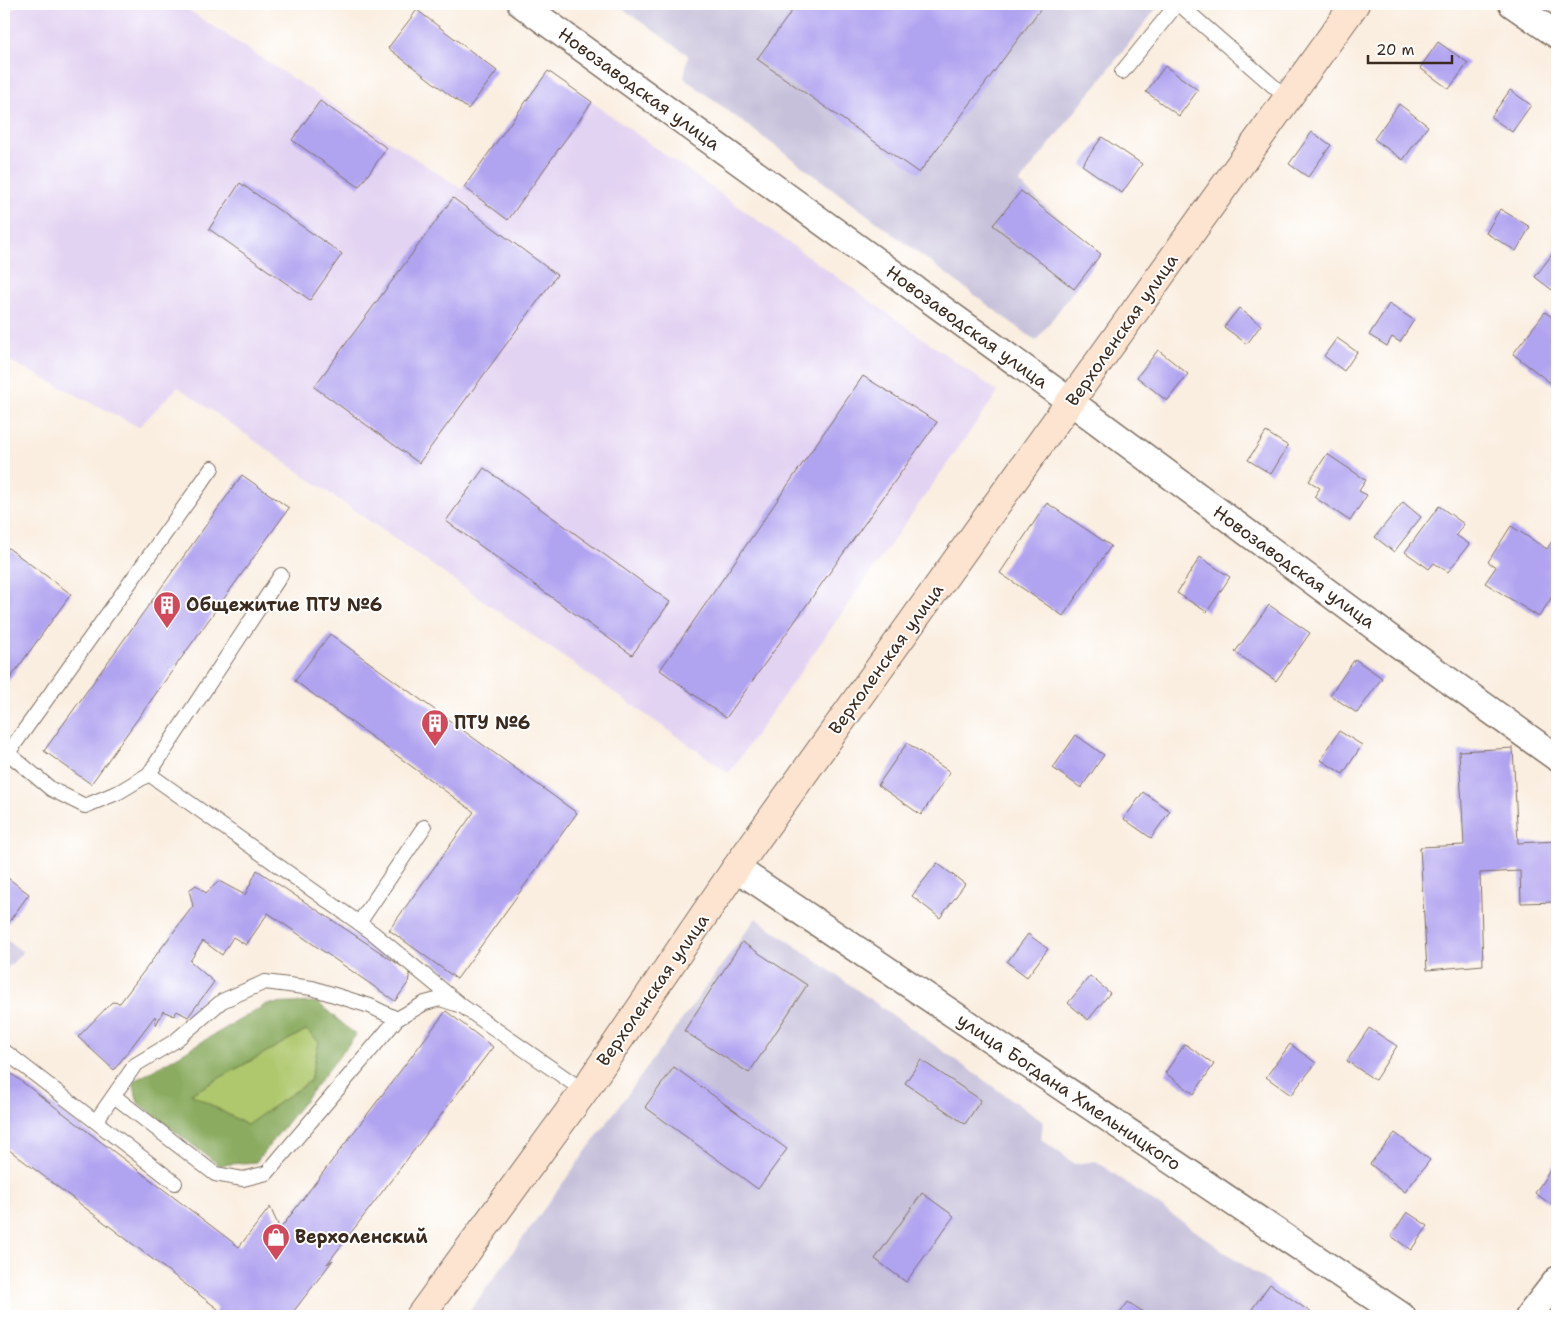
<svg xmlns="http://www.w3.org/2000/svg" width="1561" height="1320" font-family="'Shantell Sans',sans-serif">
	<rect width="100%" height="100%" fill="#fff"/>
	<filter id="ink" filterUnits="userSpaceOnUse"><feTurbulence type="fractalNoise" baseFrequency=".02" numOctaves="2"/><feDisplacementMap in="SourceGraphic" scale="10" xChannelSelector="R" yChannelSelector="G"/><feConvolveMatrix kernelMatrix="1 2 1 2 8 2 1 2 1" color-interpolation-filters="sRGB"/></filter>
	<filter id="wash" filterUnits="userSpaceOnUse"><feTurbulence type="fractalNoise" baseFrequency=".0096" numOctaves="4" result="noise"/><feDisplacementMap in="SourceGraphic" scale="20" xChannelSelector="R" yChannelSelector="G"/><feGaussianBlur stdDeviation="1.12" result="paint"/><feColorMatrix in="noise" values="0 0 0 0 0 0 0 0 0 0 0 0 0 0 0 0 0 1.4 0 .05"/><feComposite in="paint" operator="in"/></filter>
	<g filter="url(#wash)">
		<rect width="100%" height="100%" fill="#faeee0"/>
		<path fill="#e3d3f2" d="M 20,4 L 179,4 L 462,189 L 548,71 L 998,392 L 729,773 L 178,387 L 139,427 L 4,358 L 4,17 Z"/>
		<path fill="#c6c0da" d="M 616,4 L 1160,4 L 1019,183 L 1101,254 L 1036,341 L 684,78 L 688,55 Z
			M 756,918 L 1043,1122 L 1041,1139 L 1075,1164 L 1096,1161 L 1316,1316 L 466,1316 Z
			M 4,938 L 23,952 L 4,972 Z"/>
		<path fill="#afc86d" stroke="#757946" d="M 306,1030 L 319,1042 L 310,1081 L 247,1125 L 191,1094 Z"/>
		<path fill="#8bac60" stroke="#636b3f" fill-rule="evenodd" d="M 317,1002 L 356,1035 L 256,1162 L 219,1165 L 138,1103 L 133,1082 L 267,1004 ZM 306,1030 L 319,1042 L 310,1081 L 247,1125 L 191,1094 Z"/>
		<g id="blocks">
			<path fill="#b0a3f0" d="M 797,4 L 1044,4 L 919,173 L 757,59 Z
				M 417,10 L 497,71 L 468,109 L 388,48 Z
				M 1438,42 L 1468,63 L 1449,89 L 1420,68 Z
				M 1165,66 L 1198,90 L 1179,116 L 1146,92 Z
				M 548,71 L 592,102 L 508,220 L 464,187 Z
				M 1510,90 L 1531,105 L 1512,132 L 1491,117 Z
				M 320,101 L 387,148 L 359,187 L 292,140 Z
				M 1399,104 L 1428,126 L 1403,160 L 1374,139 Z
				M 1312,132 L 1331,145 L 1308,177 L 1289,164 Z
				M 1102,137 L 1142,164 L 1122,193 L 1082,165 Z
				M 240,183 L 342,254 L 310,300 L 209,229 Z
				M 1021,191 L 1101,254 L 1074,289 L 993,225 Z
				M 453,198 L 557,275 L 419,463 L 314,387 Z
				M 1500,209 L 1530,227 L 1516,251 L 1486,233 Z
				M 1557,248 L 1557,283 L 1552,290 L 1535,277 Z
				M 1389,304 L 1414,320 L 1400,342 L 1392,337 L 1387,346 L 1369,335 Z
				M 1239,308 L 1261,325 L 1247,344 L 1224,327 Z
				M 1545,312 L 1557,321 L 1557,388 L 1513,354 Z
				M 1337,338 L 1357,352 L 1344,371 L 1324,356 Z
				M 1158,350 L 1188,374 L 1167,401 L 1137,377 Z
				M 863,376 L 937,422 L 726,718 L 660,670 Z
				M 1266,432 L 1288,446 L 1271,474 L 1248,460 Z
				M 1327,454 L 1366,480 L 1359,491 L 1367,495 L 1350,521 L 1314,497 L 1320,488 L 1309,481 Z
				M 484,468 L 670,602 L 632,655 L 446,521 Z
				M 242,475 L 289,508 L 91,784 L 44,751 Z
				M 1403,502 L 1421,517 L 1394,552 L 1375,537 Z
				M 1047,503 L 1111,546 L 1063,616 L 1000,573 Z
				M 1439,506 L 1464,524 L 1456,535 L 1469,544 L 1448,572 L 1434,563 L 1429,569 L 1405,552 Z
				M 1511,526 L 1547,549 L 1557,533 L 1557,589 L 1539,617 L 1485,583 L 1496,567 L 1488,562 Z
				M 4,545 L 71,594 L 4,687 Z
				M 1200,557 L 1230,577 L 1207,612 L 1177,593 Z
				M 1269,605 L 1310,633 L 1276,681 L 1235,652 Z
				M 330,634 L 577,813 L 457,979 L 389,930 L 474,812 L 295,681 Z
				M 1355,659 L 1382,678 L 1357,713 L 1330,695 Z
				M 1339,731 L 1362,745 L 1343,774 L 1321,760 Z
				M 1076,735 L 1104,755 L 1081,788 L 1053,768 Z
				M 907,743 L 950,772 L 921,815 L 878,785 Z
				M 1513,748 L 1518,843 L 1557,841 L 1557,902 L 1521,903 L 1520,871 L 1480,873 L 1483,965 L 1427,970 L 1420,847 L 1464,845 L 1459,751 Z
				M 1143,792 L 1170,811 L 1151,838 L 1124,819 Z
				M 937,863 L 965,884 L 940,918 L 912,896 Z
				M 257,870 L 410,972 L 408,983 L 395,1001 L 268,913 L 246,945 L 233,937 L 222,955 L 203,941 L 190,961 L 214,982 L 188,1017 L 177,1011 L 174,1016 L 163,1011 L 156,1025 L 155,1016 L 114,1070 L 78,1037 L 112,1002 L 120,1003 L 193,906 L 189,890 L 196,885 L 206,893 L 219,881 L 245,895 Z
				M 4,875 L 29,894 L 8,923 L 4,920 Z
				M 1028,934 L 1048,949 L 1027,977 L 1007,962 Z
				M 742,942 L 807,985 L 749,1073 L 684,1031 Z
				M 1090,976 L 1110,993 L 1088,1020 L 1068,1003 Z
				M 446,1011 L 493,1047 L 327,1264 L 333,1260 L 290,1316 L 213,1316 L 218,1309 L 4,1146 L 4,1068 L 239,1247 L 270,1207 L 280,1229 Z
				M 1369,1028 L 1397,1046 L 1375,1080 L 1347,1061 Z
				M 1185,1044 L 1214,1064 L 1194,1094 L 1165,1073 Z
				M 1290,1044 L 1316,1063 L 1291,1095 L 1266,1077 Z
				M 921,1060 L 981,1100 L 965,1124 L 905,1083 Z
				M 674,1067 L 787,1149 L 758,1189 L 645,1107 Z
				M 1395,1133 L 1430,1160 L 1405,1192 L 1370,1164 Z
				M 1557,1160 L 1557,1206 L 1556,1208 L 1535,1193 Z
				M 922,1193 L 954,1216 L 906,1282 L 875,1259 Z
				M 1407,1212 L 1428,1226 L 1411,1250 L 1391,1236 Z
				M 1270,1284 L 1316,1316 L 1247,1316 Z
				M 1128,1302 L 1150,1316 L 1118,1316 Z"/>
		</g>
	</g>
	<g filter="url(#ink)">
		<use href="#blocks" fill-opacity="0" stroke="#7e6f62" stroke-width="1"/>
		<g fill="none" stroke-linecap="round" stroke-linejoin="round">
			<g stroke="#7e6f62" stroke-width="16">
				<path id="lane" d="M 1179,4 L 1287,98
					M 1122,72 L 1177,4
					M 212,468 L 8,753 L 51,789 L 85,806 L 119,792 L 149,774 L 373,933 L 462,1006
					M 149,774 L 281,575
					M 359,923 L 424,827
					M 7,1053 L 175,1183
					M 114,1096 L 215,1174 L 243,1179 L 267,1173 L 397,1019
					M 96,1121 L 135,1065 L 175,1041 L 222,1001 L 265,982 L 312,988 L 370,1006 L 397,1019 L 425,1003 L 440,999 L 462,1006 L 584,1091"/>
			</g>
			<g stroke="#7e6f62" stroke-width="29">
				<path id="street" d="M 521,4 L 1071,402 L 1395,642 L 1557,758
					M 1512,4 L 1557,35
					M 736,868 L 1402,1316
					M 1529,1316 L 1557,1280"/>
			</g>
			<g stroke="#7e6f62" stroke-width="30">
				<path id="secondary" d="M 420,1316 L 584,1091 L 736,868 L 1355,4"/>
			</g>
			<use href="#lane" stroke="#fff" stroke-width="14"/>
			<use href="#street" stroke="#fff" stroke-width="26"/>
			<use href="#secondary" stroke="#fde4d0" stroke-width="28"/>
		</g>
	</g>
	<defs>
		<g id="building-pin" transform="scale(1.4375)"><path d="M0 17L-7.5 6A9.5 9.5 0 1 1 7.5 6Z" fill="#d1495b" stroke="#fff"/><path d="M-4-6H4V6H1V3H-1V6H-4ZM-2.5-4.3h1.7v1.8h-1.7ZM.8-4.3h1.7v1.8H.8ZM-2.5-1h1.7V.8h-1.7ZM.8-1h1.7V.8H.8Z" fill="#fff"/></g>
		<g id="shop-pin" transform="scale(1.4375)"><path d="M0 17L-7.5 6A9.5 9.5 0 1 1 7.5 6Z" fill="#d1495b" stroke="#fff"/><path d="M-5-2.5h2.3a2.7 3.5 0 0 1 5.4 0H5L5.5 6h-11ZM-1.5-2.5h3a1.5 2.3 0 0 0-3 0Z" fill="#fff"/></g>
	</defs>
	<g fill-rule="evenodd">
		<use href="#building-pin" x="167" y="605"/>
		<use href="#building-pin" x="435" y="723"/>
		<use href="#shop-pin" x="276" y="1237"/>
	</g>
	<g text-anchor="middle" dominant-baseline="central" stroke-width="4" stroke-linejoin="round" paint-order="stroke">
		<g font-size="18" fill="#3b2a1e" stroke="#fff">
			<text transform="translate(639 89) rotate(36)">Новозаводская улица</text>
			<text transform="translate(967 327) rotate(36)">Новозаводская улица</text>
			<text transform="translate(1122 330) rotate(-55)">Верхоленская улица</text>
			<text transform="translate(1294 567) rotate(36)">Новозаводская улица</text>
			<text transform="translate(886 659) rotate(-54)">Верхоленская улица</text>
			<text transform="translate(653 990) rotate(-55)">Верхоленская улица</text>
			<text transform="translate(1069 1092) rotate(34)">улица Богдана Хмельницкого</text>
		</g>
		<g font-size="18" font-weight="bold" fill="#3b2a1e" stroke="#fff" text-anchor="start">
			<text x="186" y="605">Общежитие ПТУ №6</text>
			<text x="454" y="723">ПТУ №6</text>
			<text x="295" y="1237">Верхоленский</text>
		</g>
	</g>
	<rect width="1561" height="1320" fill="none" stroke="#fff" stroke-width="20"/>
	<path d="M1368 55v8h84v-8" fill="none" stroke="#3b2a1e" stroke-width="2.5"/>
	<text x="1376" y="55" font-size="15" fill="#3b2a1e" stroke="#ffffff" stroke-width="4" paint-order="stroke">20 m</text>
</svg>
